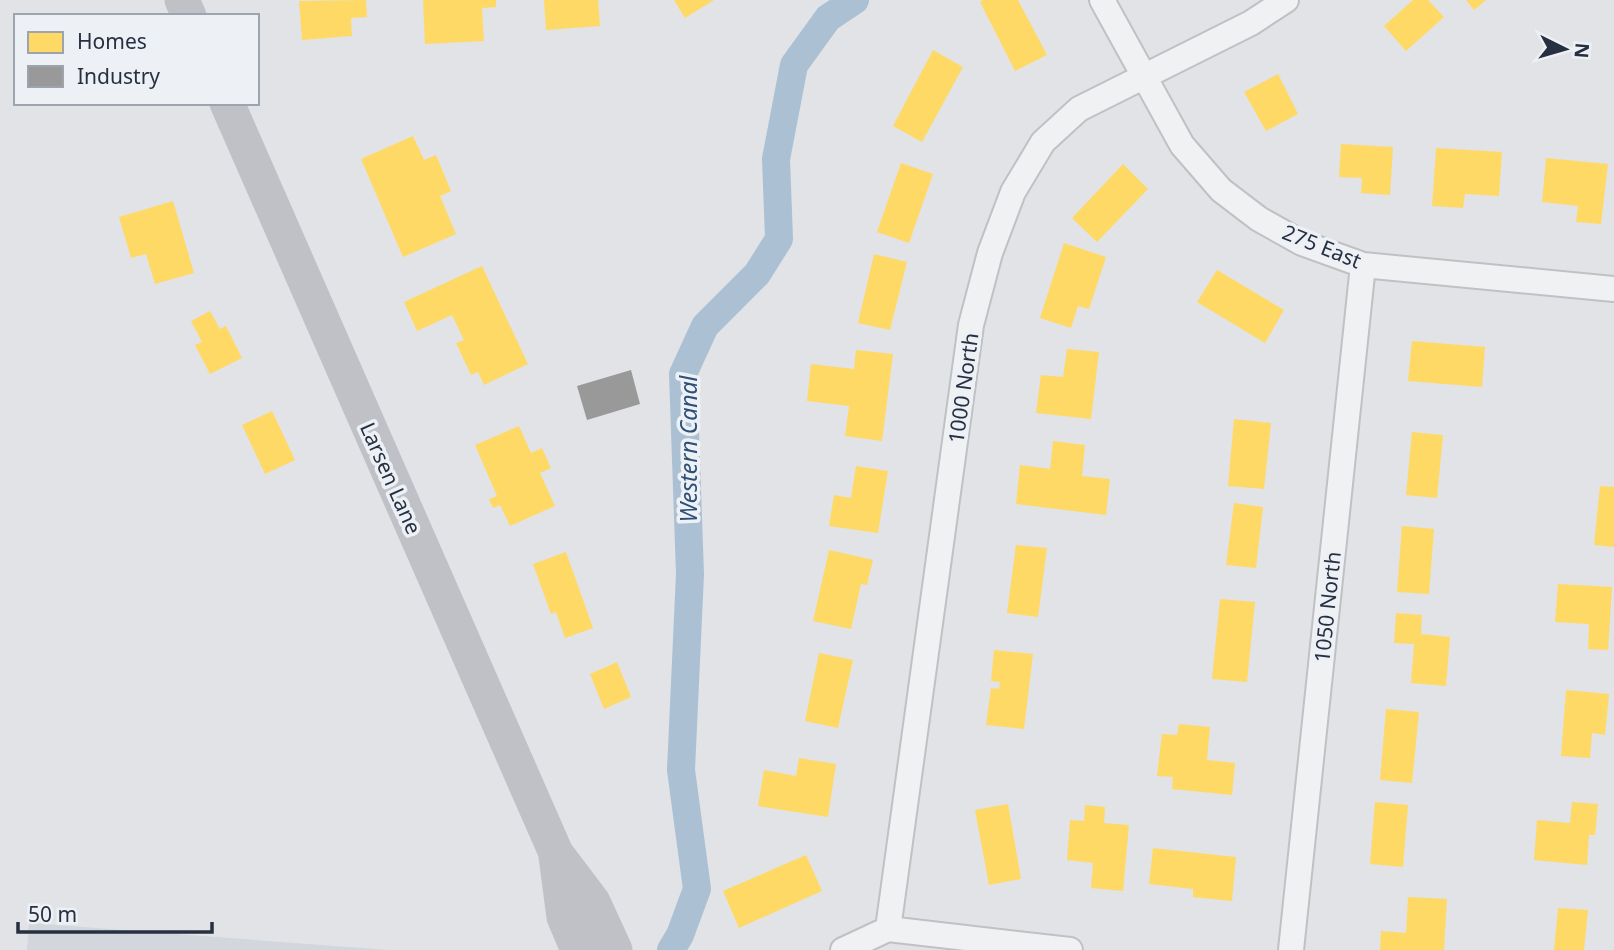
<svg xmlns="http://www.w3.org/2000/svg" width="1614" height="950" font-family="'Noto Sans',sans-serif">
	<rect width="100%" height="100%" fill="#e1e3e6"/>
	<path fill="#d2d6dd" d="M 29,923 L 388,950 L 27,950 Z"/>
	<path fill="#ffd966" d="M 366,0 L 367,17 L 351,18 L 352,36 L 302,40 L 299,1 Z
		M 423,0 L 496,0 L 496,7 L 482,8 L 484,41 L 425,44 Z
		M 544,0 L 598,0 L 600,26 L 546,30 Z
		M 674,0 L 714,0 L 685,18 Z
		M 983,0 L 1018,0 L 1047,55 L 1015,71 L 980,2 Z
		M 1413,0 L 1428,0 L 1444,17 L 1406,51 L 1384,26 Z
		M 1466,0 L 1486,0 L 1474,10 Z
		M 933,50 L 963,67 L 922,142 L 893,126 Z
		M 1278,74 L 1298,114 L 1266,131 L 1244,92 Z
		M 413,136 L 424,160 L 436,155 L 451,191 L 440,196 L 456,234 L 403,257 L 361,159 Z
		M 1341,144 L 1393,147 L 1390,195 L 1361,193 L 1362,178 L 1339,177 Z
		M 1436,148 L 1502,152 L 1499,196 L 1465,194 L 1463,208 L 1432,206 Z
		M 1546,158 L 1608,164 L 1601,224 L 1576,222 L 1578,206 L 1542,202 Z
		M 901,163 L 933,174 L 909,243 L 877,232 Z
		M 1123,164 L 1148,189 L 1097,242 L 1072,218 Z
		M 173,201 L 194,273 L 155,284 L 146,254 L 131,258 L 119,217 Z
		M 1064,243 L 1106,257 L 1089,309 L 1078,306 L 1071,328 L 1040,318 Z
		M 874,254 L 907,262 L 890,330 L 858,323 Z
		M 482,266 L 528,364 L 484,385 L 478,372 L 471,375 L 456,343 L 464,340 L 452,315 L 417,331 L 404,302 Z
		M 1217,270 L 1284,310 L 1265,343 L 1197,302 Z
		M 210,311 L 220,329 L 226,326 L 242,358 L 210,374 L 195,345 L 202,342 L 191,321 Z
		M 1412,341 L 1485,347 L 1482,387 L 1408,381 Z
		M 1067,349 L 1099,352 L 1091,419 L 1036,413 L 1041,375 L 1063,377 Z
		M 856,350 L 893,354 L 882,441 L 845,436 L 849,406 L 807,401 L 811,364 L 854,369 Z
		M 272,411 L 295,460 L 265,474 L 242,425 Z
		M 1234,419 L 1271,423 L 1264,489 L 1228,486 Z
		M 519,426 L 531,453 L 542,448 L 551,468 L 540,473 L 555,506 L 510,526 L 500,505 L 493,508 L 489,499 L 497,496 L 475,445 Z
		M 1412,432 L 1443,435 L 1437,498 L 1406,495 Z
		M 1053,441 L 1085,445 L 1082,476 L 1110,479 L 1106,515 L 1016,504 L 1020,465 L 1050,469 Z
		M 856,466 L 888,471 L 878,533 L 829,526 L 834,495 L 851,498 Z
		M 1600,486 L 1614,487 L 1614,547 L 1594,545 Z
		M 1234,503 L 1263,507 L 1256,568 L 1226,565 Z
		M 1402,526 L 1434,529 L 1429,594 L 1397,592 Z
		M 1016,545 L 1047,548 L 1038,617 L 1007,613 Z
		M 829,550 L 873,560 L 867,585 L 861,584 L 851,629 L 813,621 Z
		M 566,552 L 593,628 L 565,638 L 556,612 L 551,614 L 533,564 Z
		M 1558,584 L 1612,587 L 1608,650 L 1588,649 L 1589,624 L 1555,622 Z
		M 1220,599 L 1255,602 L 1247,682 L 1212,679 Z
		M 1396,613 L 1422,615 L 1421,634 L 1450,637 L 1446,686 L 1411,683 L 1414,644 L 1394,643 Z
		M 994,650 L 1033,654 L 1024,729 L 986,725 L 991,688 L 999,689 L 1000,682 L 991,681 Z
		M 819,653 L 853,660 L 838,728 L 805,721 Z
		M 617,662 L 631,697 L 604,709 L 590,674 Z
		M 1566,690 L 1609,694 L 1605,735 L 1592,733 L 1590,758 L 1561,756 Z
		M 1386,709 L 1419,712 L 1412,783 L 1380,780 Z
		M 1179,724 L 1210,727 L 1207,760 L 1235,763 L 1232,795 L 1172,789 L 1173,777 L 1157,776 L 1162,734 L 1177,735 Z
		M 799,758 L 836,764 L 828,817 L 758,806 L 764,770 L 796,776 Z
		M 1375,802 L 1408,805 L 1403,867 L 1370,864 Z
		M 1572,802 L 1598,804 L 1595,835 L 1589,835 L 1587,865 L 1534,860 L 1537,820 L 1570,823 Z
		M 1008,804 L 1021,879 L 989,885 L 975,810 Z
		M 1085,805 L 1105,807 L 1104,823 L 1129,825 L 1123,891 L 1091,888 L 1093,863 L 1067,860 L 1070,820 L 1084,821 Z
		M 1153,848 L 1236,857 L 1232,901 L 1193,897 L 1193,889 L 1149,884 Z
		M 806,855 L 822,891 L 739,928 L 723,891 Z
		M 1408,897 L 1447,899 L 1444,950 L 1380,950 L 1381,931 L 1406,933 Z
		M 1558,908 L 1588,910 L 1584,950 L 1554,950 Z"/>
	<path fill="#999" d="M 631,370 L 640,404 L 587,420 L 577,386 Z"/>
	<g fill="none" stroke-linecap="round" stroke-linejoin="round">
		<path stroke="#acc0d4" stroke-width="28" d="M 671,950 L 680,935 L 697,889 L 681,770 L 690,574 L 683,374 L 705,326 L 757,274 L 779,239 L 776,159 L 794,65 L 828,18 L 855,0"/>
		<g stroke="#bfc1c4" stroke-width="28">
			<path id="minor" d="M 1102,0 L 1182,145 L 1221,190 L 1259,219 L 1302,243 L 1363,265 L 1614,289
				M 888,929 L 971,325 L 990,253 L 1013,192 L 1043,142 L 1079,109 L 1251,23 L 1286,0
				M 843,950 L 888,929 L 1070,950
				M 1291,950 L 1363,265"/>
		</g>
		<use href="#minor" stroke="#f0f1f3" stroke-width="24"/>
		<path stroke="#bfc1c6" stroke-width="35" d="M 182,0 L 189,16
			M 227,103 L 556,853 L 593,902 L 615,950
			M 556,856 L 564,917 L 578,950"/>
	</g>
	<g text-anchor="middle" dominant-baseline="central" stroke-width="7" stroke-linejoin="round" paint-order="stroke">
		<g font-size="21" fill="#263041" stroke="#edf1f6">
			<text transform="translate(1322 246) rotate(22)">275 East</text>
			<text transform="translate(963 388) rotate(-82)">1000 North</text>
			<text transform="translate(391 478) rotate(66)">Larsen Lane</text>
			<text transform="translate(1327 607) rotate(-84)">1050 North</text>
		</g>
		<g font-size="23" font-style="italic" fill="#2d5077" stroke="#edf1f6">
			<text transform="translate(688 449) rotate(-90)">Western Canal</text>
		</g>
	</g>
	<rect x="14" y="14" width="245" height="91" fill="#edf1f6" stroke="#9da4ae" stroke-width="2"/>
	<rect x="28" y="32" width="35" height="21" fill="#ffd966" stroke="#9da4ae" stroke-width="2"/>
	<text x="77" y="49" font-size="21" fill="#263041">Homes</text>
	<rect x="28" y="66" width="35" height="21" fill="#999999" stroke="#9da4ae" stroke-width="2"/>
	<text x="77" y="84" font-size="21" fill="#263041">Industry</text>
	<g transform="translate(1565 49) rotate(95)" stroke="#edf1f6" stroke-width="5" paint-order="stroke">
	<path d="M0-5L12 26L0 18L-12 26Z" fill="#263041"/>
	<text y="-10" font-size="19" font-weight="bold" text-anchor="middle" fill="#263041">N</text>
	</g>
	<path d="M18 922v10h194v-10" fill="none" stroke="#263041" stroke-width="3.5"/>
	<text x="28" y="922" font-size="21" fill="#263041" stroke="#edf1f6" stroke-width="5" paint-order="stroke">50 m</text>
</svg>
